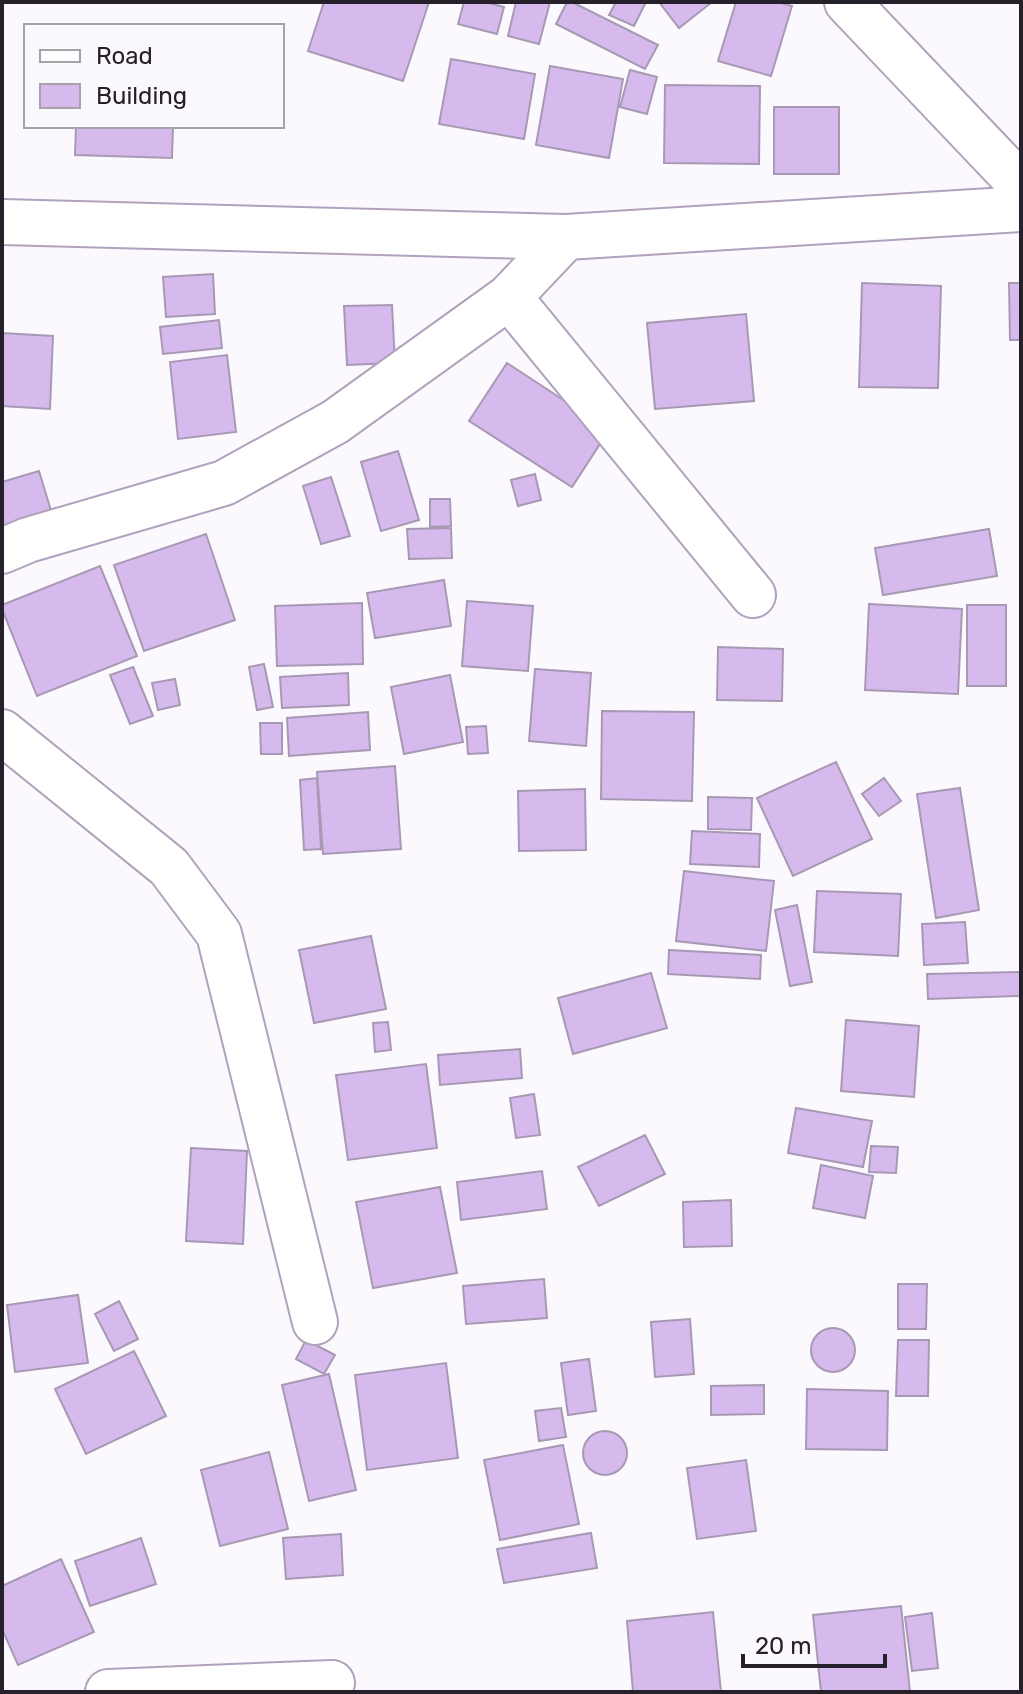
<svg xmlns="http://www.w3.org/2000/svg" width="1023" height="1694" font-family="Rubik,sans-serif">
	<rect width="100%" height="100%" fill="#fcf9fe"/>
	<path fill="#d7baed" stroke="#a799b3" stroke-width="2" d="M 324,2 L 429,2 L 403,81 L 308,51 Z
		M 464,2 L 485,2 L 504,7 L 497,34 L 458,24 Z
		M 516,2 L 550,2 L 539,44 L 508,36 Z
		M 567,2 L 572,2 L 658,45 L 645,69 L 556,24 Z
		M 616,2 L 646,2 L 634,26 L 609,15 Z
		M 659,2 L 712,2 L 679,28 Z
		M 736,2 L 777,2 L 792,6 L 771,76 L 718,61 Z
		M 451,59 L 535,74 L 524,139 L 439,124 Z
		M 550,66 L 623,79 L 609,158 L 536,145 Z
		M 630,70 L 657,77 L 647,114 L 620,107 Z
		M 665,85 L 760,86 L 759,164 L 664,163 Z
		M 774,107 L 839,107 L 839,174 L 774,174 Z
		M 76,126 L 173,126 L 172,158 L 75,155 Z
		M 213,274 L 215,314 L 166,317 L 163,277 Z
		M 862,283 L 941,286 L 938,388 L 859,387 Z
		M 1009,283 L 1021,283 L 1021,340 L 1010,340 Z
		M 392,305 L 395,363 L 347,365 L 344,306 Z
		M 746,314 L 754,401 L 655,409 L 647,323 Z
		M 219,320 L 222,348 L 163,354 L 160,327 Z
		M 2,333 L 53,336 L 50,409 L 2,406 Z
		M 227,355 L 236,432 L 178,439 L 170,362 Z
		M 507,363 L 609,430 L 572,487 L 469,421 Z
		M 398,451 L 419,520 L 381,531 L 361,462 Z
		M 39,471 L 52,514 L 2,527 L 2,482 Z
		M 535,474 L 541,500 L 518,506 L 511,480 Z
		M 331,477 L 350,536 L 321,544 L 303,486 Z
		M 430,499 L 450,499 L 451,526 L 430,527 Z
		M 451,528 L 452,558 L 409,559 L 407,529 Z
		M 989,529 L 997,576 L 883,595 L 875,548 Z
		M 206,534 L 235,620 L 144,651 L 114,565 Z
		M 100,566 L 137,656 L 37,696 L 2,609 L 2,605 Z
		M 444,580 L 451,626 L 375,638 L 367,593 Z
		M 467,601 L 533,606 L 528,671 L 462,666 Z
		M 362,603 L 363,664 L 277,666 L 275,606 Z
		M 869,604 L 962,609 L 958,694 L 865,690 Z
		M 967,605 L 1006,605 L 1006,686 L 967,686 Z
		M 718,647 L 783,649 L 782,701 L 717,700 Z
		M 264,664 L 273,707 L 257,710 L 249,667 Z
		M 133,667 L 153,716 L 130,724 L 110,675 Z
		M 535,669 L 591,673 L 586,746 L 529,741 Z
		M 348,673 L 349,705 L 282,708 L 280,677 Z
		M 450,675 L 463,742 L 404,754 L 391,687 Z
		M 175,679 L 180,705 L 158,710 L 152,683 Z
		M 602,711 L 694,712 L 692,801 L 601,799 Z
		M 368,712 L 370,750 L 289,756 L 287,718 Z
		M 260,723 L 282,723 L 282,754 L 261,754 Z
		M 486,726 L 488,753 L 468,754 L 466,727 Z
		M 836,762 L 872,839 L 793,876 L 757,798 Z
		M 395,766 L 401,849 L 323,854 L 317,772 Z
		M 317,778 L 321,849 L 304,850 L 300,780 Z
		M 884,778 L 901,801 L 879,816 L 862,794 Z
		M 960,788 L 979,910 L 936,918 L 917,794 Z
		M 585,789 L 586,850 L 519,851 L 518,791 Z
		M 708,797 L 752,798 L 751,830 L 708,829 Z
		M 692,831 L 760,834 L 759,867 L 690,864 Z
		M 684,871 L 774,881 L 766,951 L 676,941 Z
		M 817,891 L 901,894 L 898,956 L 814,952 Z
		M 797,905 L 812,982 L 790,986 L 775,910 Z
		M 965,922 L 968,963 L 924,965 L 922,924 Z
		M 371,936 L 386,1009 L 314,1023 L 299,950 Z
		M 669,950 L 761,955 L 760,979 L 668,974 Z
		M 1021,972 L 1021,996 L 928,999 L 927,974 Z
		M 651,973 L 667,1028 L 573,1054 L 558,998 Z
		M 846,1020 L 919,1026 L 914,1097 L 841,1091 Z
		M 388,1022 L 391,1050 L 375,1052 L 373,1023 Z
		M 520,1049 L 522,1078 L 440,1085 L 438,1055 Z
		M 426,1064 L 437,1148 L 348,1160 L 336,1075 Z
		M 534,1094 L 540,1135 L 516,1138 L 510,1098 Z
		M 796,1108 L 872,1121 L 863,1167 L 788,1153 Z
		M 645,1135 L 665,1174 L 599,1206 L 578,1167 Z
		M 871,1146 L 898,1147 L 896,1173 L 869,1172 Z
		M 191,1148 L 247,1151 L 243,1244 L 186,1241 Z
		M 821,1165 L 873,1176 L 865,1218 L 813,1208 Z
		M 542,1171 L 547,1209 L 461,1220 L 457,1182 Z
		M 440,1187 L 457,1273 L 373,1288 L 356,1202 Z
		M 731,1200 L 732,1246 L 684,1247 L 683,1202 Z
		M 544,1279 L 547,1318 L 466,1324 L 463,1286 Z
		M 898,1284 L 927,1284 L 926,1329 L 898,1329 Z
		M 78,1295 L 88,1363 L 15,1372 L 7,1305 Z
		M 119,1301 L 138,1339 L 114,1351 L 95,1314 Z
		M 690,1319 L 694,1374 L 655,1377 L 651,1322 Z
		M811 1350a22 22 0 1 1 44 0a22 22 0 1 1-44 0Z
		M 306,1340 L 335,1355 L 324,1374 L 296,1359 Z
		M 898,1340 L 929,1340 L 928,1396 L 896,1396 Z
		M 134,1351 L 166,1416 L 86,1454 L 55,1389 Z
		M 589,1359 L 596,1411 L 568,1415 L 561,1363 Z
		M 446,1363 L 458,1458 L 367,1470 L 355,1375 Z
		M 329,1374 L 356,1490 L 309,1501 L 282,1385 Z
		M 764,1385 L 764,1414 L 711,1415 L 711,1386 Z
		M 807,1389 L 888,1391 L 887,1450 L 806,1449 Z
		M 561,1408 L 566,1437 L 539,1441 L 535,1411 Z
		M583 1453a22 22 0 1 1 44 0a22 22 0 1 1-44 0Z
		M 563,1445 L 579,1524 L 500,1540 L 484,1460 Z
		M 269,1452 L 288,1529 L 220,1546 L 201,1470 Z
		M 746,1460 L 756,1531 L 697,1539 L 687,1468 Z
		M 591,1533 L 597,1568 L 504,1583 L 497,1549 Z
		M 341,1534 L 343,1575 L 286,1579 L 283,1538 Z
		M 141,1538 L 156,1584 L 90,1606 L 75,1561 Z
		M 61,1559 L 94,1632 L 18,1665 L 2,1629 L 2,1586 Z
		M 901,1606 L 910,1692 L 821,1692 L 813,1615 Z
		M 713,1612 L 721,1692 L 633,1692 L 627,1621 Z
		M 932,1613 L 938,1668 L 912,1671 L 905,1617 Z"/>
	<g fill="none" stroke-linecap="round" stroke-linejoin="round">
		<g stroke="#b0a2bc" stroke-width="48">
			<path id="street" d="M 847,2 L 1021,185
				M 2,222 L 566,237 L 1021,209
				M 509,297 L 753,595
				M 2,551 L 28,540 L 224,483 L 335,422 L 509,297 L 566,237
				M 2,732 L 169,867 L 219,934 L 315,1322
				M 108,1692 L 332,1683"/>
		</g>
		<use href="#street" stroke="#fff" stroke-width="44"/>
	</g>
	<rect width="1023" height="1694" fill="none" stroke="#26202b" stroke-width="8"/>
	<rect x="24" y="24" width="260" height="104" fill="#fcf9fe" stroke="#a6a2aa" stroke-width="2"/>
	<rect x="40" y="50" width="40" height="12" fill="#ffffff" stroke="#a6a2aa" stroke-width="2"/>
	<text x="96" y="64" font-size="24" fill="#26202b">Road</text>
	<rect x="40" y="84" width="40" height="24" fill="#d7baed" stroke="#a6a2aa" stroke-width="2"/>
	<text x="96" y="104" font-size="24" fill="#26202b">Building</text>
	<path d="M743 1654v12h142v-12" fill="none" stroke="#26202b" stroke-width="4"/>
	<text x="755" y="1654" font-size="24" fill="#26202b" stroke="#fcf9fe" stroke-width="6" paint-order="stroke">20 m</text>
</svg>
